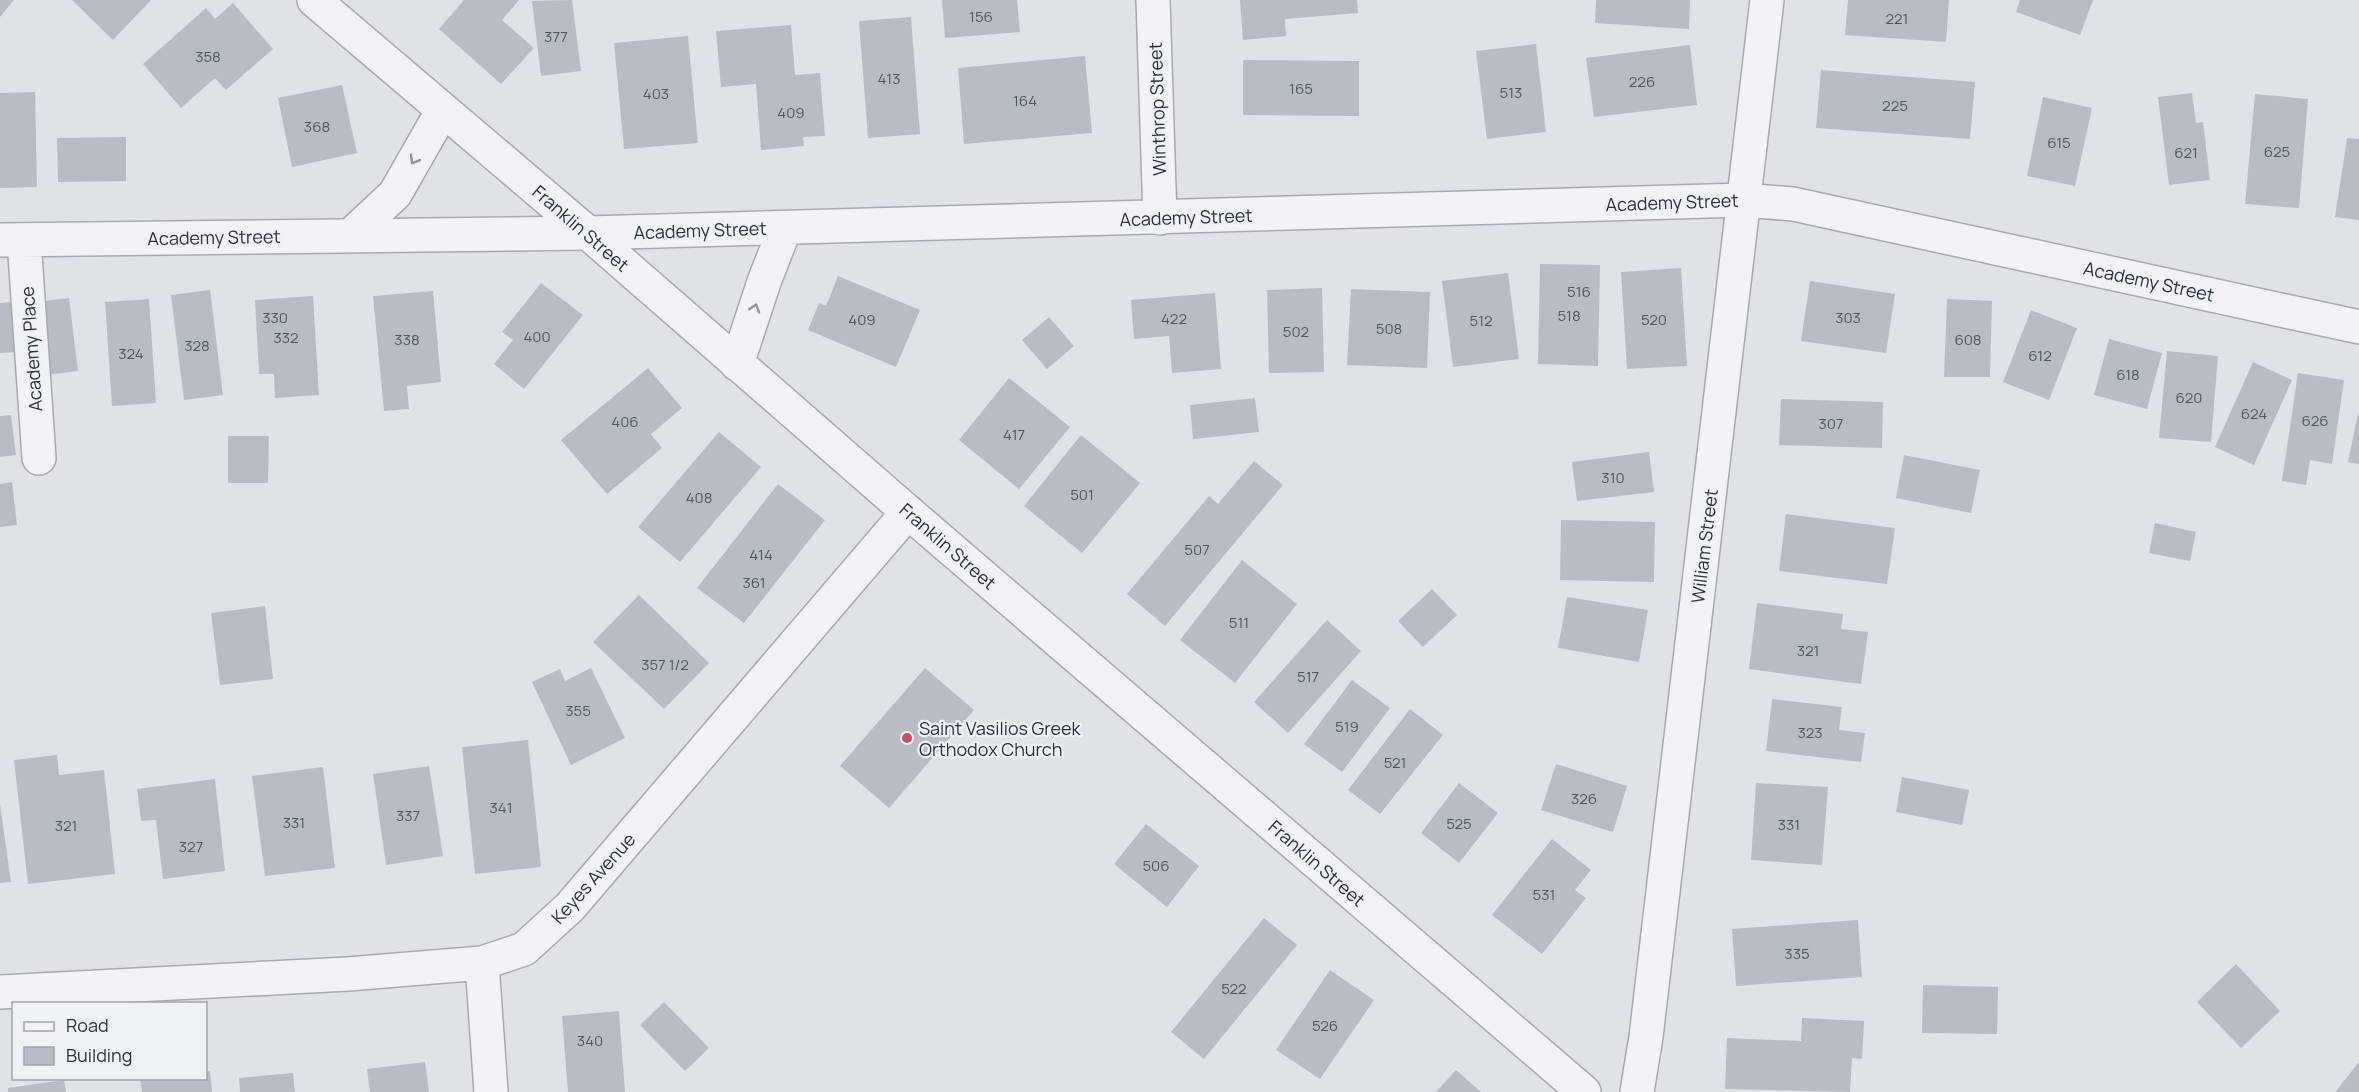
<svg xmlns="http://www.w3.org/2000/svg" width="2359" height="1092" font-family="Manrope,sans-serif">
	<rect width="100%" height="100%" fill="#dfe3e7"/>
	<path fill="#b7bdc3" d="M 0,0 L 14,0 L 0,17 Z
		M 72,0 L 151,0 L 113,40 Z
		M 464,0 L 519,0 L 502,20 L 534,48 L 501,84 L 439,29 Z
		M 572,0 L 581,71 L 541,76 L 532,1 Z
		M 942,0 L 1017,0 L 1020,32 L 945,38 Z
		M 1240,0 L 1357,0 L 1358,13 L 1285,19 L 1286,36 L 1243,40 Z
		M 1596,0 L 1690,0 L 1689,29 L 1595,23 Z
		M 1848,0 L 1949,0 L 1946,42 L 1845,35 Z
		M 2020,0 L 2093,0 L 2080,35 L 2016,12 Z
		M 233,3 L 273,49 L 226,90 L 215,78 L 181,108 L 143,64 L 206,8 L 215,19 Z
		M 911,17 L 920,134 L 868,138 L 859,21 Z
		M 791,25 L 795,75 L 820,73 L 825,136 L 803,137 L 804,146 L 761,150 L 756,84 L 721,87 L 716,31 Z
		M 688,36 L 698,143 L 624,149 L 614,43 Z
		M 1536,44 L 1546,132 L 1487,139 L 1476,51 Z
		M 1690,45 L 1697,105 L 1594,117 L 1586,58 Z
		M 1085,56 L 1092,133 L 964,144 L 958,68 Z
		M 1243,60 L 1359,61 L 1359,116 L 1243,115 Z
		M 1821,70 L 1975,82 L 1970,139 L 1816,128 Z
		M 342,85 L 357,153 L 292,167 L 278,98 Z
		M 35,92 L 37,187 L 0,188 L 0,93 Z
		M 2192,93 L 2196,123 L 2203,122 L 2210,180 L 2169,185 L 2158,97 Z
		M 2255,94 L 2308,99 L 2299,208 L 2245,204 Z
		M 2043,97 L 2092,108 L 2075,186 L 2027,176 Z
		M 126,137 L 126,181 L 58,182 L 57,138 Z
		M 2347,138 L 2359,139 L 2359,220 L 2335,217 Z
		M 1540,264 L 1600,265 L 1598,366 L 1538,364 Z
		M 1681,268 L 1687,366 L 1627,369 L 1621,272 Z
		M 1508,273 L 1519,359 L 1453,367 L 1442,281 Z
		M 838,276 L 920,310 L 896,367 L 808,330 L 819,303 L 826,306 Z
		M 1810,281 L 1895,294 L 1886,353 L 1801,341 Z
		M 541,283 L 583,315 L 524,389 L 494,364 L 513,340 L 502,332 Z
		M 1322,288 L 1324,372 L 1269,373 L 1267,290 Z
		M 1351,289 L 1430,292 L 1427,368 L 1347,365 Z
		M 210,290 L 223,395 L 184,400 L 171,295 Z
		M 433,291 L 441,382 L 407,386 L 409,409 L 384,411 L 373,296 Z
		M 1215,293 L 1221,369 L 1172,373 L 1169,336 L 1134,339 L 1131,300 Z
		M 313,296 L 319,395 L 275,398 L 274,374 L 259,374 L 255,300 Z
		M 69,298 L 78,371 L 45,375 L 36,302 Z
		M 149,299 L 156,403 L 112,406 L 105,302 Z
		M 1947,299 L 1992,301 L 1990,377 L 1944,377 Z
		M 11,302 L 16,352 L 0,353 L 0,303 Z
		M 2031,310 L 2077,328 L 2049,400 L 2003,382 Z
		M 1049,317 L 1074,346 L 1047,369 L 1022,340 Z
		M 2109,339 L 2162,353 L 2147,409 L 2094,395 Z
		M 2167,351 L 2218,356 L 2211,442 L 2159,438 Z
		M 2253,362 L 2292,380 L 2254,465 L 2215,447 Z
		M 648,368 L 682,408 L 651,434 L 662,448 L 607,494 L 561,440 Z
		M 2298,373 L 2344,380 L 2332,464 L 2310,460 L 2306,485 L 2282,481 Z
		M 1009,378 L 1070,427 L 1019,489 L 959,440 Z
		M 1255,398 L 1259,432 L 1193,439 L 1190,405 Z
		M 1781,399 L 1883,402 L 1882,448 L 1779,445 Z
		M 2358,414 L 2359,414 L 2359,464 L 2348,462 Z
		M 11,415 L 16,455 L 0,457 L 0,416 Z
		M 719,432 L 761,467 L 680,562 L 638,527 Z
		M 1081,435 L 1140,483 L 1082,553 L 1024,506 Z
		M 228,436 L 269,436 L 268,483 L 228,483 Z
		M 1649,452 L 1654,492 L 1577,501 L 1572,462 Z
		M 1904,455 L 1980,470 L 1971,513 L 1896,498 Z
		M 1254,461 L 1283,485 L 1165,626 L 1127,594 L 1209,496 L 1218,504 Z
		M 12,482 L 17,525 L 0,527 L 0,484 Z
		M 778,484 L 825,520 L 744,623 L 697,588 Z
		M 1786,514 L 1895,528 L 1887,584 L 1779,571 Z
		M 1561,520 L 1655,522 L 1654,582 L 1560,580 Z
		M 2155,523 L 2196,532 L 2190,561 L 2149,553 Z
		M 1242,560 L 1297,604 L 1235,683 L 1180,640 Z
		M 1432,589 L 1457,615 L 1423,647 L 1398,621 Z
		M 639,595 L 709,663 L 664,709 L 593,642 Z
		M 1567,597 L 1648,610 L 1639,662 L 1558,648 Z
		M 1757,603 L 1843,614 L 1841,629 L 1868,632 L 1861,684 L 1749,669 Z
		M 265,606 L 273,679 L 220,685 L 211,613 Z
		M 1327,620 L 1361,651 L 1288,733 L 1254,702 Z
		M 591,668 L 625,738 L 571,765 L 532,682 L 560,669 L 565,681 Z
		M 925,668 L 974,710 L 889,808 L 840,766 Z
		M 1352,680 L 1390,708 L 1342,772 L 1304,744 Z
		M 1772,699 L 1842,707 L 1839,730 L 1865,733 L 1861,762 L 1766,751 Z
		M 1410,709 L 1443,735 L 1380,814 L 1348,790 Z
		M 528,740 L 541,867 L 475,874 L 462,747 Z
		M 57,755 L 59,775 L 104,770 L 115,874 L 28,884 L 14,760 Z
		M 1556,764 L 1627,786 L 1613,832 L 1541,810 Z
		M 429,766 L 443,856 L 386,865 L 373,774 Z
		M 323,767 L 335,868 L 265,876 L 252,776 Z
		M 1902,777 L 1969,790 L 1962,825 L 1896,812 Z
		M 215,779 L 225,871 L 163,879 L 156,820 L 141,821 L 137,789 Z
		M 1459,783 L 1498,813 L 1459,863 L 1421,833 Z
		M 1756,783 L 1828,787 L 1822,865 L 1751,860 Z
		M 0,804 L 11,882 L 0,883 Z
		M 1146,824 L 1199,866 L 1167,907 L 1114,864 Z
		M 1552,839 L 1591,870 L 1575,890 L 1586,898 L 1542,954 L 1492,915 Z
		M 1264,918 L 1297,945 L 1204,1059 L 1171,1032 Z
		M 1858,920 L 1862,977 L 1736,986 L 1732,929 Z
		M 2236,964 L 2280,1011 L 2241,1048 L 2197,1002 Z
		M 1330,970 L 1374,1000 L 1320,1079 L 1276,1050 Z
		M 1923,985 L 1998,987 L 1997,1034 L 1922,1033 Z
		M 664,1002 L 709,1048 L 685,1071 L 640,1025 Z
		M 619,1011 L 625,1092 L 568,1092 L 562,1016 Z
		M 1802,1018 L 1864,1021 L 1862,1059 L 1852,1058 L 1850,1092 L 1725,1089 L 1727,1038 L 1801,1041 Z
		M 425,1062 L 429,1092 L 370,1092 L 367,1069 Z
		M 2359,1062 L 2359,1092 L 2338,1092 L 2336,1091 Z
		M 1456,1070 L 1481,1092 L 1436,1092 Z
		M 210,1071 L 212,1092 L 142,1092 L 140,1078 L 206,1078 L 206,1072 Z
		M 293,1073 L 295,1092 L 240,1092 L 239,1078 Z
		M 64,1080 L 66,1092 L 8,1092 L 8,1088 Z"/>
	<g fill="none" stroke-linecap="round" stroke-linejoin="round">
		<g stroke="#a5aab0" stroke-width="36">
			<path id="minor" d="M 1153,0 L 1160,218
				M 350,236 L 395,194 L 443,110
				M 0,240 L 588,233 L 1744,200 L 1793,204 L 2359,327
				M 24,240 L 39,458
				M 737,364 L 764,282 L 785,228
				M 482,963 L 491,1092
				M 0,992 L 348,974 L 482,963 L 524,949 L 570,907 L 908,512"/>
		</g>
		<g stroke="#a5aab0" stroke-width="36">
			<path id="tertiary" d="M 314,0 L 588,233 L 908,512 L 1584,1092
				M 1637,1092 L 1646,1037 L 1767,0"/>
		</g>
		<use href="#minor" stroke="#f2f3f6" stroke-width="33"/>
		<use href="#tertiary" stroke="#f2f3f6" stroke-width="33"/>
	</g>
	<defs><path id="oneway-chevron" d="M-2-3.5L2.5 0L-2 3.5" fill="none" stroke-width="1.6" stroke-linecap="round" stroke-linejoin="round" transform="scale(1.5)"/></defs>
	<g stroke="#8e9299">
		<use href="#oneway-chevron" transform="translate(414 160) rotate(120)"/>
		<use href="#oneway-chevron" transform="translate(755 308) rotate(-72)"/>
	</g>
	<circle fill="#bf516b" stroke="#eff2f5" stroke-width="2" cx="907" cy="738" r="6"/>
	<g text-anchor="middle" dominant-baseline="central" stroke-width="4.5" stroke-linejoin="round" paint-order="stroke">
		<g font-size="15" fill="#4d555e">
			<text x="981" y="16">156</text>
			<text x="1897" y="18">221</text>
			<text x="556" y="36">377</text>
			<text x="208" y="56">358</text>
			<text x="889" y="78">413</text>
			<text x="1642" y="81">226</text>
			<text x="1301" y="88">165</text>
			<text x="1511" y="92">513</text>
			<text x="656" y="93">403</text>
			<text x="1025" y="100">164</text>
			<text x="1895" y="105">225</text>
			<text x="791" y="112">409</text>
			<text x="317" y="126">368</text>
			<text x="2059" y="142">615</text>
			<text x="2277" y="151">625</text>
			<text x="2186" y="152">621</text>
			<text x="1579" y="291">516</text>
			<text x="1569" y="315">518</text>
			<text x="275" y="317">330</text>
			<text x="1848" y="317">303</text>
			<text x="1174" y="318">422</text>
			<text x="862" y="319">409</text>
			<text x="1654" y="319">520</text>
			<text x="1481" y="320">512</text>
			<text x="1389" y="328">508</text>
			<text x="1296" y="331">502</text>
			<text x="537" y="336">400</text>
			<text x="286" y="337">332</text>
			<text x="407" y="339">338</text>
			<text x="1968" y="339">608</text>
			<text x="197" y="345">328</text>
			<text x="131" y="353">324</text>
			<text x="2040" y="355">612</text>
			<text x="2128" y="374">618</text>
			<text x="2189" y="397">620</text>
			<text x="2254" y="413">624</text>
			<text x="2315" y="420">626</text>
			<text x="625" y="421">406</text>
			<text x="1831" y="423">307</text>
			<text x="1014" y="434">417</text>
			<text x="1613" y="477">310</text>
			<text x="1082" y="494">501</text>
			<text x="699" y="497">408</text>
			<text x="1197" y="549">507</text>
			<text x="761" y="554">414</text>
			<text x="754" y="582">361</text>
			<text x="1239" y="622">511</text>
			<text x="1808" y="650">321</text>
			<text x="665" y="664">357 1/2</text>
			<text x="1308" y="676">517</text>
			<text x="578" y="710">355</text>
			<text x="1347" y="726">519</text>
			<text x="1810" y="732">323</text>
			<text x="1395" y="762">521</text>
			<text x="1584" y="798">326</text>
			<text x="501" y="807">341</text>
			<text x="408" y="815">337</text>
			<text x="294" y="822">331</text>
			<text x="1459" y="823">525</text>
			<text x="1789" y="824">331</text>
			<text x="66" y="825">321</text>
			<text x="191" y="846">327</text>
			<text x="1156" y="865">506</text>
			<text x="1544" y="894">531</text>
			<text x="1797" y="953">335</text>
			<text x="1234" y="988">522</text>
			<text x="1325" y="1025">526</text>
			<text x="590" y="1040">340</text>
		</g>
		<g font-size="18" fill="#2a323c" stroke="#eff2f5">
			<text transform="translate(1157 109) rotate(-92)">Winthrop Street</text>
			<text transform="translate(1672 202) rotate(-2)">Academy Street</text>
			<text transform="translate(1186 217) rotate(-2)">Academy Street</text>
			<text transform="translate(581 228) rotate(41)">Franklin Street</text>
			<text transform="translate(700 230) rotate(-2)">Academy Street</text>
			<text transform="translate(214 237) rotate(-1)">Academy Street</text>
			<text transform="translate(2149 281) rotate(12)">Academy Street</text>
			<text transform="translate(31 349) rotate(-94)">Academy Place</text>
			<text transform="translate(948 546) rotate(41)">Franklin Street</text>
			<text transform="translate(1704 546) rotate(-83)">William Street</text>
			<text transform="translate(1317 863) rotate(41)">Franklin Street</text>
			<text transform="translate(593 878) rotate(-48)">Keyes Avenue</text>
		</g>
		<g font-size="18" fill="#2a323c" stroke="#eff2f5" text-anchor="start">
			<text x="919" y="728">Saint Vasilios Greek<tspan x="919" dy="21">Orthodox Church</tspan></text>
		</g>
	</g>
	<rect x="12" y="1002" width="195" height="78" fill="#eff2f5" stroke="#a0a5ab" stroke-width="1.5"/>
	<rect x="24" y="1022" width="30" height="9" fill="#f2f3f6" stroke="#a0a5ab" stroke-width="1.5"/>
	<text x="66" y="1032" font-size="18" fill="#2a323c">Road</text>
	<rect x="24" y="1047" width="30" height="18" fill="#b7bdc3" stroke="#a0a5ab" stroke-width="1.5"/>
	<text x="66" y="1062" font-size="18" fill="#2a323c">Building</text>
</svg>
